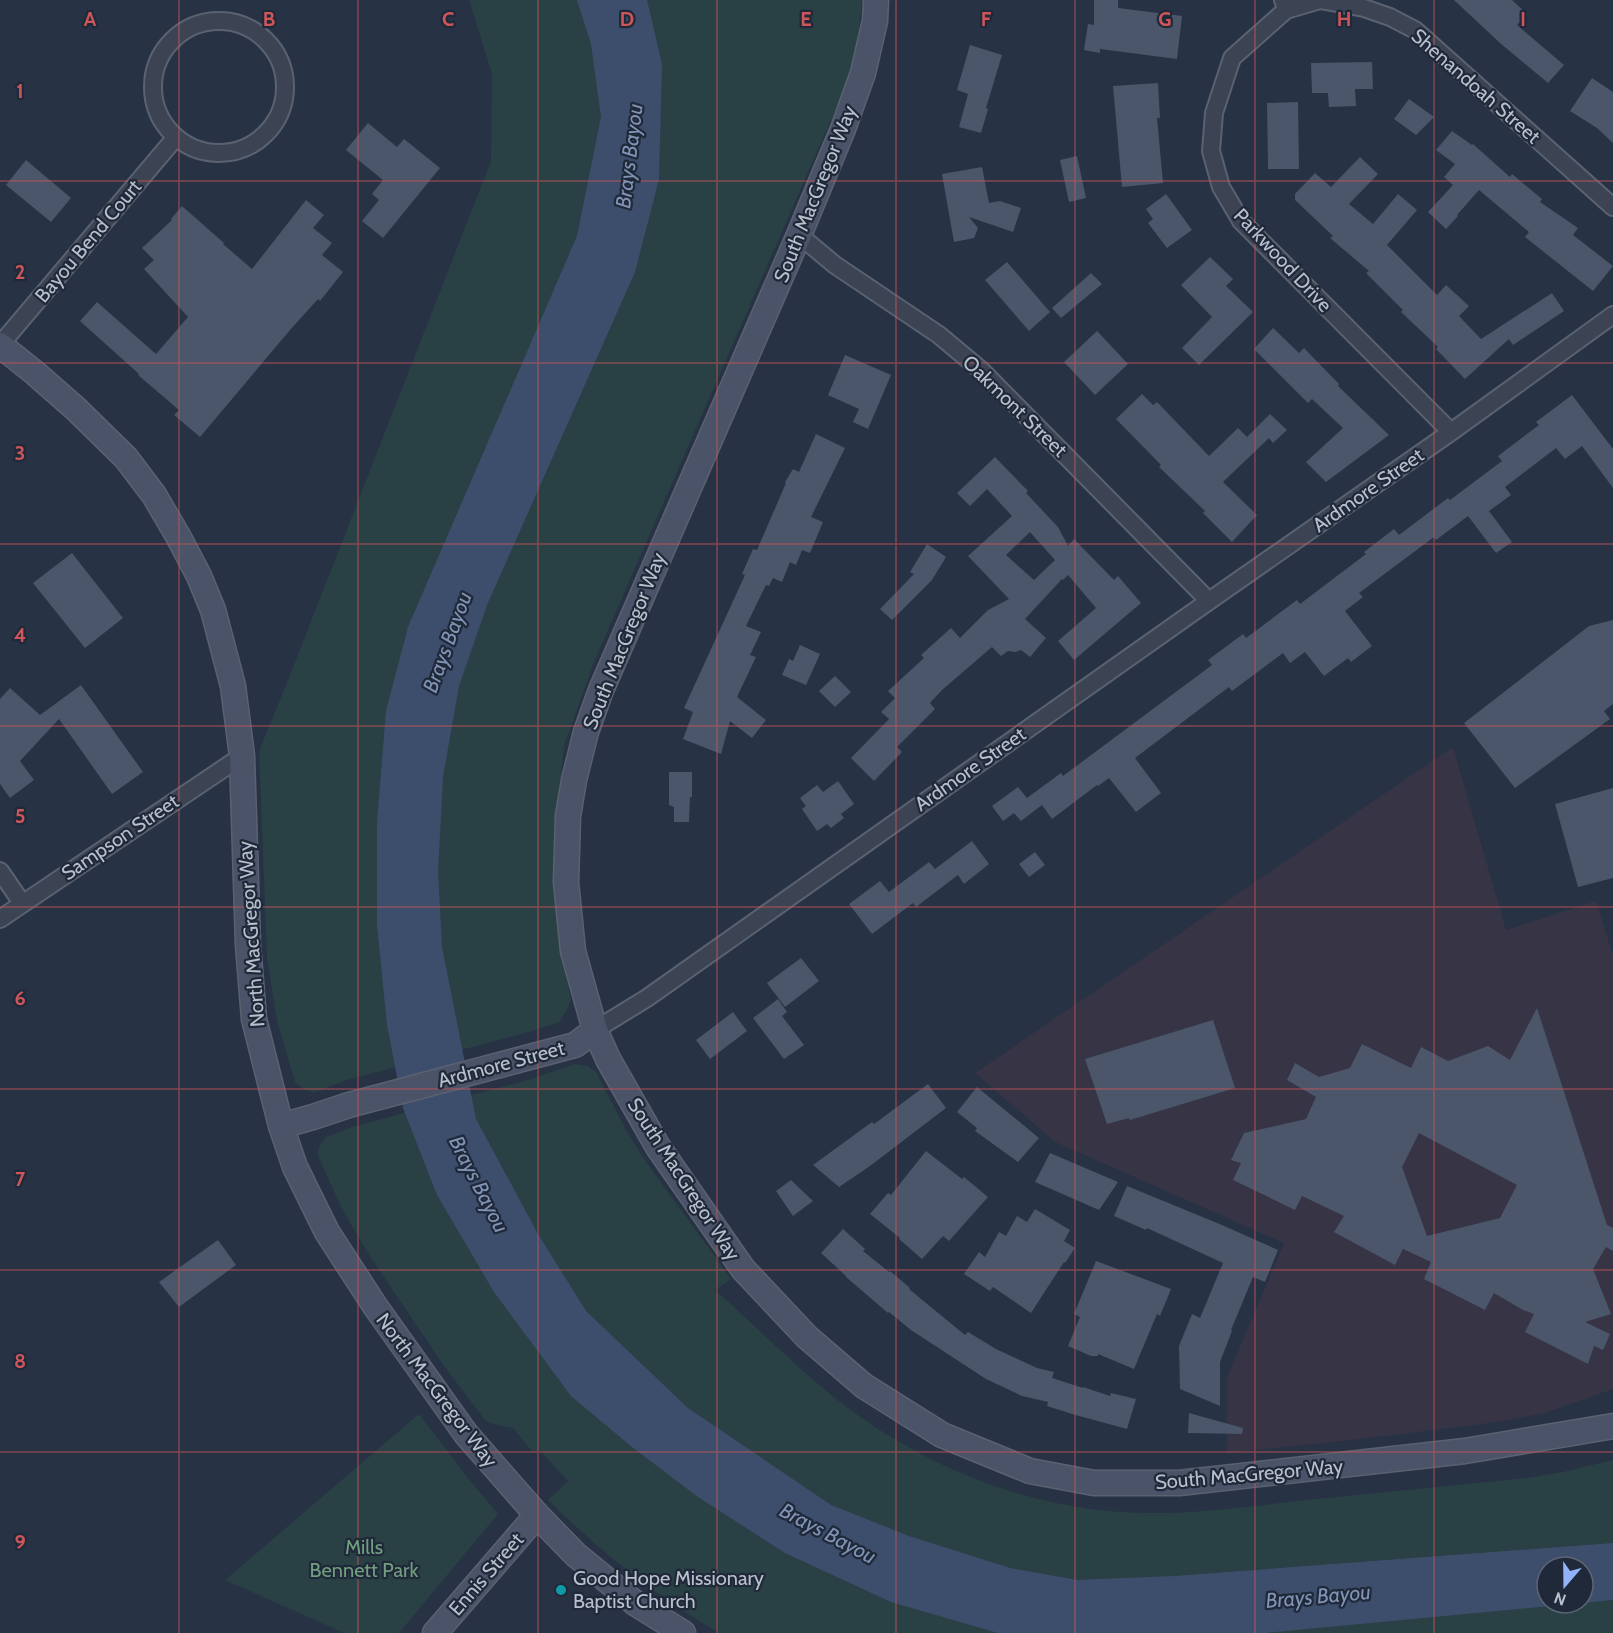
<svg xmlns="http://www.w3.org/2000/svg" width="1613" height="1633" font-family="Cabin,sans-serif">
	<rect width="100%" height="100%" fill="#273244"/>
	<path fill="#373445" d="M 1453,747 L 1506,930 L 1596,901 L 1612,952 L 1613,952 L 1613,1389 L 1545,1413 L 1498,1422 L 1361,1439 L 1227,1453 L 1227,1378 L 1284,1243 L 1055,1142 L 975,1073 Z"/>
	<path fill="#294045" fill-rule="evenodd" d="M 469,0 L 862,0 L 858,44 L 841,97 L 594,662 L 565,743 L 555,818 L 553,890 L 563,961 L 571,999 L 566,1012 L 559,1022 L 529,1032 L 347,1080 L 315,1092 L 305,1090 L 295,1082 L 277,1021 L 267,957 L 259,751 L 288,680 L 491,161 L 492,74 Z
		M 575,1064 L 588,1066 L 596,1072 L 626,1130 L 642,1156 L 731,1279 L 715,1290 C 763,1332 807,1379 859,1416 C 942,1474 1040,1511 1143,1513 C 1197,1514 1252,1506 1306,1500 C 1379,1493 1453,1485 1527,1478 L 1563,1472 L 1613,1460 L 1613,1633 L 719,1633 C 654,1595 602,1553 548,1500 L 568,1481 L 540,1451 L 532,1451 L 513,1428 L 489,1423 L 485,1420 L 444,1366 L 371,1258 L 343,1211 L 318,1156 L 319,1147 L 326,1137 L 355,1126 L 528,1080 ZM 1547,1567 L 1583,1567 L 1583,1603 L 1547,1603 Z
		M 419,1414 L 468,1478 L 498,1514 L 399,1633 L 344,1633 L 225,1580 Z"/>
	<path fill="#3d4e6d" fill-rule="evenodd" d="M 577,0 L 647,0 L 662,64 L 659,179 L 635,272 L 487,605 L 459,686 L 443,777 L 438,871 L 442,947 L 476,1119 L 538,1234 L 586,1311 L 688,1408 L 831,1505 L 909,1536 L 1010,1568 L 1077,1580 L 1175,1576 L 1613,1543 L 1613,1600 L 1265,1633 L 998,1633 L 891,1602 L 785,1553 L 698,1497 L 632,1447 L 571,1396 L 494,1292 L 437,1195 L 403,1108 L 387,1025 L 377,925 L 377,822 L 386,711 L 408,627 L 577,236 L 601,117 L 591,44 ZM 1547,1567 L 1583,1567 L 1583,1603 L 1547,1603 Z"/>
	<path fill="#4b566a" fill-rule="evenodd" d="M 1094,0 L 1118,0 L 1118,8 L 1182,16 L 1177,59 L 1100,49 L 1100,53 L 1084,50 L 1088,24 L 1094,25 Z
		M 1454,0 L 1512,0 L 1527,14 L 1517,25 L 1564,65 L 1548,83 L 1500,43 Z
		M 970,45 L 1002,55 L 986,108 L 988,109 L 981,133 L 959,127 L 968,94 L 957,90 Z
		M 1372,62 L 1373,89 L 1355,89 L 1356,106 L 1329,107 L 1328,93 L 1312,93 L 1311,63 Z
		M 1592,78 L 1613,92 L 1613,143 L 1597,128 L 1570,111 Z
		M 1158,83 L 1160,118 L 1157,118 L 1163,183 L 1122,187 L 1113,86 Z
		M 1409,99 L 1434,117 L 1416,135 L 1394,119 Z
		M 1298,102 L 1299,169 L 1268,169 L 1267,103 Z
		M 368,123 L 397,147 L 404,139 L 440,168 L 383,238 L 362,221 L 379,200 L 372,194 L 383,180 L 346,150 Z
		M 1452,131 L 1472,145 L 1473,144 L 1510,177 L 1512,174 L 1542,199 L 1540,202 L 1578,228 L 1573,235 L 1613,266 L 1593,291 L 1525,237 L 1529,232 L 1479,190 L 1457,215 L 1458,216 L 1446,229 L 1428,212 L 1453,185 L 1444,177 L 1455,164 L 1436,150 Z
		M 1077,156 L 1086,198 L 1069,202 L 1060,160 Z
		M 1360,157 L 1378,174 L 1349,204 L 1373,224 L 1398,194 L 1417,210 L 1387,245 L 1437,295 L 1446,285 L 1469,306 L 1459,316 L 1481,339 L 1552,293 L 1564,311 L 1513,345 L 1509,339 L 1465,379 L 1436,349 L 1438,347 L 1401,312 L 1403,310 L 1366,273 L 1369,271 L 1330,238 L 1333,236 L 1295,200 L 1295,194 L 1315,173 L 1331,187 Z
		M 26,160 L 71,198 L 51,222 L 6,185 Z
		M 982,167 L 989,203 L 1000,201 L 1021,208 L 1013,232 L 969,217 L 978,228 L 974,238 L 954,242 L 942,174 Z
		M 1166,194 L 1192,230 L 1167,248 L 1148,223 L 1153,219 L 1146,209 Z
		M 306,200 L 324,215 L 313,228 L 332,243 L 322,255 L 343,272 L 320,301 L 318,299 L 290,330 L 200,437 L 174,415 L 179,410 L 138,375 L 139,374 L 80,321 L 97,302 L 156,354 L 188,317 L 144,269 L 154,260 L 142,248 L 172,220 L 171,219 L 182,206 L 224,243 L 223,244 L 252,269 Z
		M 1210,257 L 1233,279 L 1226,286 L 1253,312 L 1199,365 L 1182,348 L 1212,317 L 1181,285 Z
		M 1007,262 L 1050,312 L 1029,331 L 985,280 Z
		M 1091,273 L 1102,284 L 1061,318 L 1052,308 Z
		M 1273,328 L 1299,353 L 1304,348 L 1339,384 L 1338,386 L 1389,435 L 1326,482 L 1306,462 L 1343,428 L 1312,399 L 1308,403 L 1254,349 Z
		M 1097,331 L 1128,364 L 1095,395 L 1064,362 Z
		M 845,355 L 891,375 L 868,429 L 853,422 L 859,409 L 828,395 Z
		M 1142,394 L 1153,405 L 1157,402 L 1209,456 L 1238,428 L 1247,437 L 1270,414 L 1287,430 L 1273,443 L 1269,438 L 1223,482 L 1257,515 L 1232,542 L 1203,513 L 1205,511 L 1159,467 L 1161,465 L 1116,419 Z
		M 1572,395 L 1613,449 L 1613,488 L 1582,446 L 1565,459 L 1556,448 L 1505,487 L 1511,495 L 1489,511 L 1512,542 L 1496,553 L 1468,516 L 1436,540 L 1434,537 L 1359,593 L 1363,597 L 1345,611 L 1372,646 L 1351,662 L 1348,658 L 1324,676 L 1305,652 L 1290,663 L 1283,653 L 1232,691 L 1229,687 L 1135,758 L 1161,793 L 1136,812 L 1109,778 L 1098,786 L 1097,785 L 1052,819 L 1042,805 L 1021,821 L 1014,813 L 1003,821 L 992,806 L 1018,787 L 1027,798 L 1061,773 L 1063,776 L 1212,665 L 1208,660 L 1243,634 L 1246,638 L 1297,600 L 1300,604 L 1366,554 L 1364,552 L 1394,529 L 1399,535 L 1448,498 L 1450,500 L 1502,461 L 1498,456 L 1539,425 L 1536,422 Z
		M 816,434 L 845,448 L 811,517 L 823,522 L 810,553 L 802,550 L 796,565 L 790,562 L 782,582 L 773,578 L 769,586 L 766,585 L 746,626 L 761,632 L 750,655 L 756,657 L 737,697 L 766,720 L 752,738 L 730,721 L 721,754 L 683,739 L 693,712 L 684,708 L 745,575 L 742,574 L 753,549 L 757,550 L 786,483 L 785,482 L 793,469 L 799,472 Z
		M 995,457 L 1028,491 L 1026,493 L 1058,527 L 1068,546 L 1074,539 L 1114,580 L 1118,576 L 1141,603 L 1074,660 L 1058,641 L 1096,608 L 1068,575 L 1063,580 L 1062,579 L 1025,619 L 1046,638 L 1030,657 L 1021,650 L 1015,652 L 1008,651 L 1001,656 L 992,647 L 942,690 L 930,703 L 935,709 L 897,747 L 902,752 L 874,781 L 851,758 L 889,719 L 881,712 L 895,698 L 888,691 L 924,658 L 921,655 L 951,628 L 960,638 L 988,610 L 1009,599 L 968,556 L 1012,516 L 987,489 L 970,506 L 957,493 ZM 1030,532 L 1055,560 L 1034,580 L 1006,555 Z
		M 927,544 L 946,557 L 932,580 L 892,620 L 880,609 L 914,574 L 910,572 Z
		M 72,553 L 123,618 L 85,648 L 33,583 Z
		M 1613,620 L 1613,704 L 1604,711 L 1610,719 L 1515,788 L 1464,723 L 1589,626 Z
		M 800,645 L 820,654 L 806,685 L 782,675 L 789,659 L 793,661 Z
		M 835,676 L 851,692 L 835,707 L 819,691 Z
		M 81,685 L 143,772 L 112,794 L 59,719 L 20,761 L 34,780 L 10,798 L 0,784 L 0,699 L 10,688 L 40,715 Z
		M 669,772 L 692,772 L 692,797 L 690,797 L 689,822 L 674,822 L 674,807 L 669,805 Z
		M 838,781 L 854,804 L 841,814 L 844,818 L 831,828 L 827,824 L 817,831 L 802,809 L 806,806 L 800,798 L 817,785 L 823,792 Z
		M 1613,788 L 1613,878 L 1578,887 L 1555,804 Z
		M 972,841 L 989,864 L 964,884 L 958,875 L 916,907 L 913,903 L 872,934 L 849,904 L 880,881 L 889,892 L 929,862 L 935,869 Z
		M 1035,852 L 1045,865 L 1029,877 L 1019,864 Z
		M 801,958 L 819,981 L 785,1007 L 767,983 Z
		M 778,999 L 787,1012 L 782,1016 L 804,1045 L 784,1059 L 753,1018 Z
		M 1537,1008 L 1607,1225 L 1613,1228 L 1613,1251 L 1606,1247 L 1593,1269 L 1611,1314 L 1585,1322 L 1610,1334 L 1603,1350 L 1594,1346 L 1588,1364 L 1525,1332 L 1534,1314 L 1523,1310 L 1494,1293 L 1485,1310 L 1424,1279 L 1431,1262 L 1403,1249 L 1395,1265 L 1334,1232 L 1344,1216 L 1302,1196 L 1295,1210 L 1233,1180 L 1241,1163 L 1231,1160 L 1244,1133 L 1306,1119 L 1316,1097 L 1287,1080 L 1295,1063 L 1319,1077 L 1350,1068 L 1362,1044 L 1411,1068 L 1421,1047 L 1448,1061 L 1488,1046 L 1510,1060 ZM 1419,1133 L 1517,1185 L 1500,1218 L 1427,1236 L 1402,1167 Z
		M 733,1012 L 747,1031 L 710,1059 L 696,1040 Z
		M 1213,1020 L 1235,1088 L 1130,1120 L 1129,1118 L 1107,1124 L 1085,1059 Z
		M 928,1084 L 946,1108 L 870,1166 L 839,1187 L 813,1165 L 872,1122 L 874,1124 Z
		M 977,1087 L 1039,1138 L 1018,1162 L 975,1131 L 977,1128 L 957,1112 Z
		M 926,1151 L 962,1179 L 964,1177 L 988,1197 L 949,1241 L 943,1236 L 922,1259 L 899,1239 L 900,1238 L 870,1214 L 888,1193 L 891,1195 Z
		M 1050,1153 L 1118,1182 L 1099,1210 L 1035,1182 Z
		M 791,1180 L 813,1201 L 793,1216 L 776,1191 Z
		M 1127,1186 L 1222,1225 L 1278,1250 L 1265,1282 L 1253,1277 L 1231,1330 L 1232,1331 L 1220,1362 L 1220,1406 L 1180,1389 L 1179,1346 L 1192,1314 L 1200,1318 L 1223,1263 L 1147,1228 L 1146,1230 L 1114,1216 Z
		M 1035,1209 L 1070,1230 L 1064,1241 L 1075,1248 L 1065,1263 L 1064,1262 L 1031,1313 L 993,1287 L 990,1291 L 964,1274 L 979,1252 L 985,1257 L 999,1232 L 1006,1236 L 1017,1216 L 1027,1222 Z
		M 843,1229 L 865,1249 L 863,1251 L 889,1272 L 890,1271 L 910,1288 L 909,1289 L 965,1335 L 968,1332 L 996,1349 L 1037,1368 L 1054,1372 L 1052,1378 L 1083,1388 L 1083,1387 L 1110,1396 L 1111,1393 L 1136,1399 L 1127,1429 L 1072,1414 L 1047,1406 L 1048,1402 L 1022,1396 L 986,1379 L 911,1330 L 889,1312 L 888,1313 L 846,1277 L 846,1276 L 821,1253 Z
		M 218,1240 L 236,1265 L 179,1307 L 159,1282 Z
		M 1096,1261 L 1171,1289 L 1160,1316 L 1157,1314 L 1134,1369 L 1098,1354 L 1098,1356 L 1091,1356 L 1068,1346 L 1080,1317 L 1074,1314 Z
		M 1189,1413 L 1243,1428 L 1242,1434 L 1188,1433 Z"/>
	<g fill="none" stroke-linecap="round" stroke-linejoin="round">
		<g stroke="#5a6271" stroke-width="20">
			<path id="street" d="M 1283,0 L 1286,10 L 1232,58 L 1214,113 L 1211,151 L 1221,187 L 1241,221 L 1451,432
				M 1286,10 L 1320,0 L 1364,8 L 1390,17 L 1415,30 L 1613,207
				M153 87a66 66 0 1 1 132 0a66 66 0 1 1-132 0Z
				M 799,235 L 835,265 L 939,335 L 982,371 L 1209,601
				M 0,345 L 176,137
				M 0,871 L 22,903
				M 0,919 L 242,756
				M 595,1030 L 647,998 L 1209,601 L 1451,432 L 1613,315"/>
		</g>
		<g stroke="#5a6271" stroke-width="27">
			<path id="secondary" d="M 876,0 L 875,21 L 863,73 L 843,129 L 799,235 L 601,690 L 586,732 L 574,780 L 568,816 L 566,882 L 573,951 L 595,1030 L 608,1059 L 658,1147 L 743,1269 L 807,1337 L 864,1386 L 942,1435 L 1030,1471 L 1094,1483 L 1179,1483 L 1465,1451 L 1613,1426
				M 0,345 L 35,373 L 76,409 L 126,458 L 154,495 L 178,536 L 199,576 L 213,610 L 233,686 L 242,756 L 248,945 L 254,1019 L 281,1126 L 295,1167 L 327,1232 L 375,1306 L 466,1434 L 537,1515 L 576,1555 L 635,1603 L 683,1633
				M 281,1126 L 313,1117 L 349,1105 L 575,1045 L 595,1030
				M 435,1633 L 537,1515"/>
		</g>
		<use href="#street" stroke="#3c4454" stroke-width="16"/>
		<use href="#secondary" stroke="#4a5367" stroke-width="24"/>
	</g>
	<path fill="none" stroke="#cd565a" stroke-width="1.5" stroke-opacity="0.55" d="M 179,0 L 179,1633M 358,0 L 358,1633M 538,0 L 538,1633M 717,0 L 717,1633M 896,0 L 896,1633M 1075,0 L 1075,1633M 1255,0 L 1255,1633M 1434,0 L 1434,1633M 0,181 L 1613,181M 0,363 L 1613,363M 0,544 L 1613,544M 0,726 L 1613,726M 0,907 L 1613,907M 0,1089 L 1613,1089M 0,1270 L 1613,1270M 0,1452 L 1613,1452"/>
	<circle fill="#0f9aa8" stroke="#202939" stroke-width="2" cx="561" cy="1590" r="6"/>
	<g text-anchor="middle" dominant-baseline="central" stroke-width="4.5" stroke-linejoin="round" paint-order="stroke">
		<g font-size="20" fill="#b9c0cd" stroke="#202939">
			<text transform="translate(1476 86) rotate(41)">Shenandoah Street</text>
			<text transform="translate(815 194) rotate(-68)">South MacGregor Way</text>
			<text transform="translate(88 241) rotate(-50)">Bayou Bend Court</text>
			<text transform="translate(1283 260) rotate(47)">Parkwood Drive</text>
			<text transform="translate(1015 406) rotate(44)">Oakmont Street</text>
			<text transform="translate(1368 490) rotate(-35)">Ardmore Street</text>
			<text transform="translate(624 641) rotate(-68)">South MacGregor Way</text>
			<text transform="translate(970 769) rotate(-35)">Ardmore Street</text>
			<text transform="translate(120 837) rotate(-34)">Sampson Street</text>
			<text transform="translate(251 934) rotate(-94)">North MacGregor Way</text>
			<text transform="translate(501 1064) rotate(-15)">Ardmore Street</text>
			<text transform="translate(684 1179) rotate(57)">South MacGregor Way</text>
			<text transform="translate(437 1390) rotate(53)">North MacGregor Way</text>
			<text transform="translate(1249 1474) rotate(-5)">South MacGregor Way</text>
			<text transform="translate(486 1574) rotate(-49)">Ennis Street</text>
		</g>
		<g font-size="20" fill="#709e7e" stroke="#202939">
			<text x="364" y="1547">Mills<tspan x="364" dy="23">Bennett Park</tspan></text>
		</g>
		<g font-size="20" fill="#b9c0cd" stroke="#202939" text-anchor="start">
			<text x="573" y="1578">Good Hope Missionary<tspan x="573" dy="23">Baptist Church</tspan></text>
		</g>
		<g font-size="21" font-style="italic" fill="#8193b4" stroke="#202939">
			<text transform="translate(629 156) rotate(-83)">Brays Bayou</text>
			<text transform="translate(447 642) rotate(-70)">Brays Bayou</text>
			<text transform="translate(479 1184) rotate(63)">Brays Bayou</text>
			<text transform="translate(828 1533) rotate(28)">Brays Bayou</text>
			<text transform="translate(1318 1596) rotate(-5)">Brays Bayou</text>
		</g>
	</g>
	<g font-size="20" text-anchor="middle" font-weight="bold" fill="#cd565a" stroke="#202939" stroke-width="4.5" stroke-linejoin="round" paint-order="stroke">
		<text x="90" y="26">A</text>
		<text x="269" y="26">B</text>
		<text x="448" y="26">C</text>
		<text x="627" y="26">D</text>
		<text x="806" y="26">E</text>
		<text x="986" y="26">F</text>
		<text x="1165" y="26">G</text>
		<text x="1344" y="26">H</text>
		<text x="1523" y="26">I</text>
		<text x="20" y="98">1</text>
		<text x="20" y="279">2</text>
		<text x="20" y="460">3</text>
		<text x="20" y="642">4</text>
		<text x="20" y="823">5</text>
		<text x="20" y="1005">6</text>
		<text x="20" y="1186">7</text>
		<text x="20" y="1368">8</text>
		<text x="20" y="1549">9</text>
	</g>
	<g transform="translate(1565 1585) rotate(200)"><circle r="28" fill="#202939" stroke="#5d6574" stroke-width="1.5"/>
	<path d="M0-4.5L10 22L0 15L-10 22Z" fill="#92b3f9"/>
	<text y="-9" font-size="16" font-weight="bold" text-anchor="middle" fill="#b9c0cd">N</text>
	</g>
</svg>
